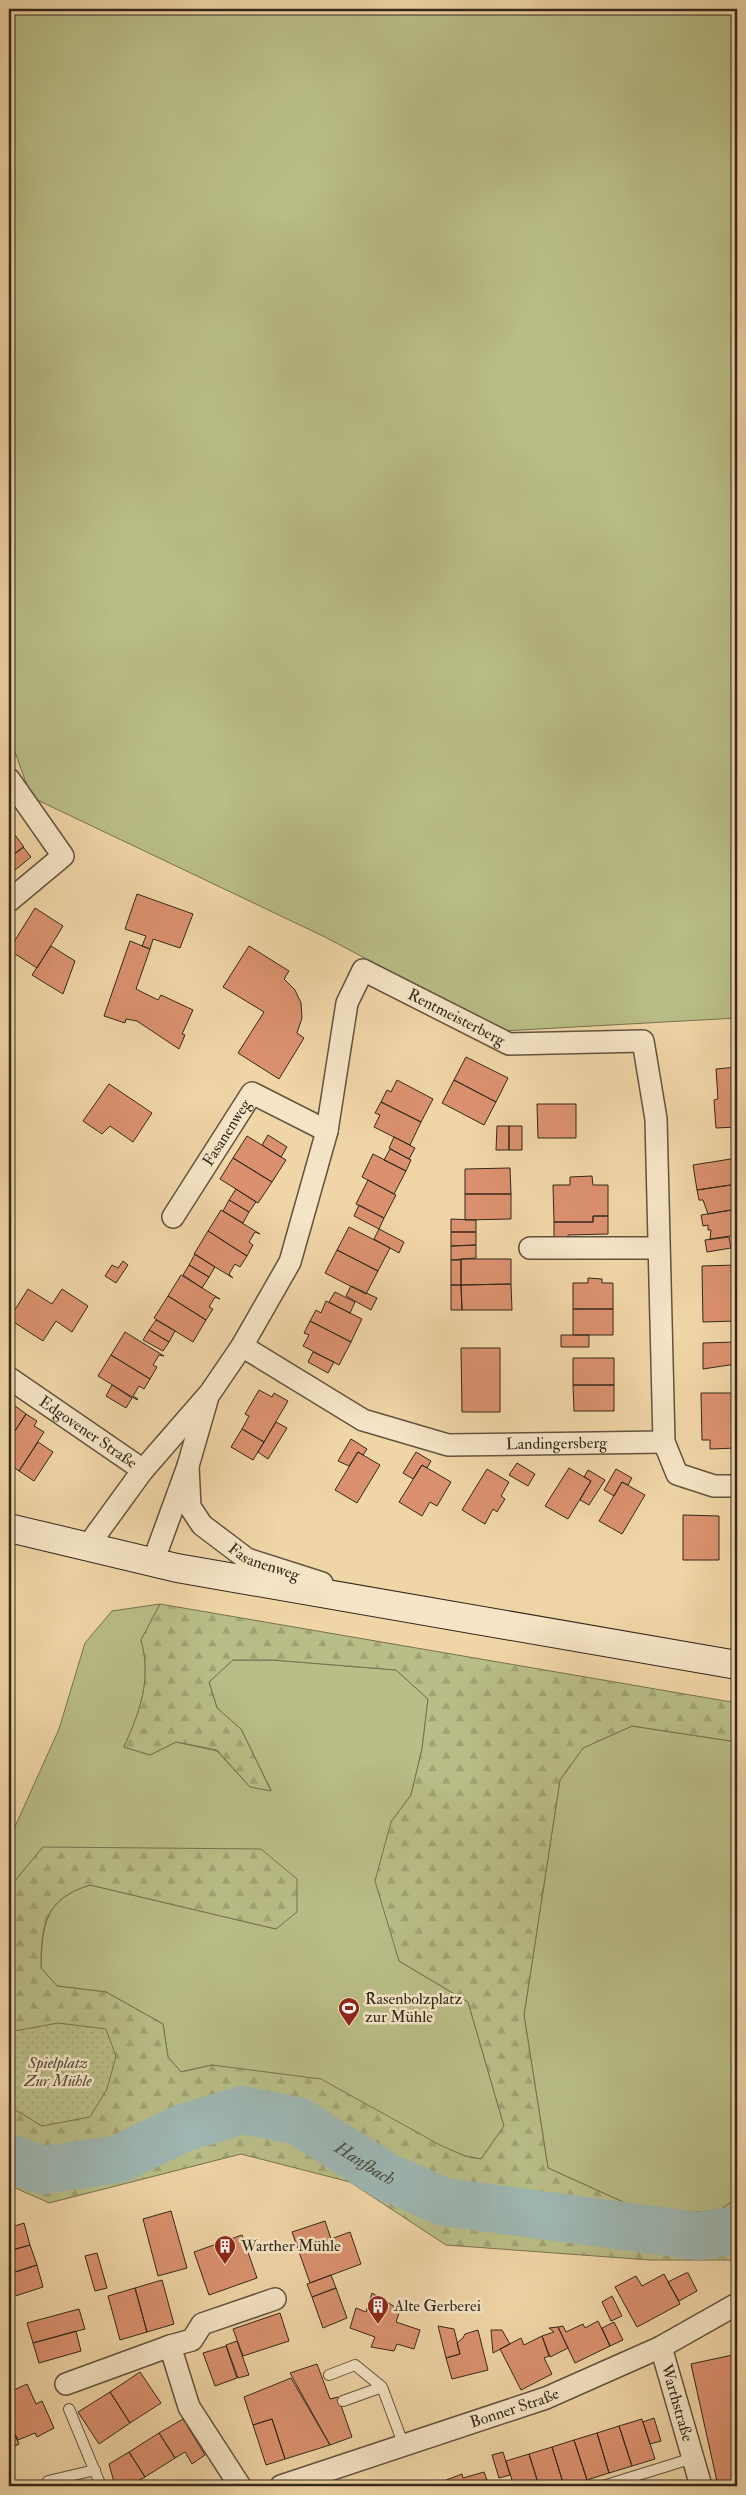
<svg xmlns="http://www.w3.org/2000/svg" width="746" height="2495" font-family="'IM FELL Double Pica',serif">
	<defs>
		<pattern id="forest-firs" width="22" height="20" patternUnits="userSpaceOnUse" patternTransform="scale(1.25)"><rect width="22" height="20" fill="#b9bd87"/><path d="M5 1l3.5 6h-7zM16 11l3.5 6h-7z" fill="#a0a274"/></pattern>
		<pattern id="park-dots" width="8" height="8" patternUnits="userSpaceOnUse" patternTransform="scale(1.25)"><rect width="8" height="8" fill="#b9bd87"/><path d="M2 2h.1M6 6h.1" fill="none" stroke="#a0a274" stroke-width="1.8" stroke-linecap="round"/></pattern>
	</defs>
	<rect width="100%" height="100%" fill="#f0d5a6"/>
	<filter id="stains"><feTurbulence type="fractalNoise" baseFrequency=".004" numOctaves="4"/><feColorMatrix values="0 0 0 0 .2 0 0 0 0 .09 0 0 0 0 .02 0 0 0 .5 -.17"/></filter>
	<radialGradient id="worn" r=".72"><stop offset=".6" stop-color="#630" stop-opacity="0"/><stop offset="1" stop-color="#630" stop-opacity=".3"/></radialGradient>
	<path fill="#b9bd87" stroke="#767252" d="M 9,9 L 737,9 L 737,1018 L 502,1031 L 325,937 L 31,797 L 9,735 Z
		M 160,1604 L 141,1640 C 152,1680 140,1711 124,1747 L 150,1755 L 176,1742 L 217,1751 L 250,1787 L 271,1790 L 241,1729 L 217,1708 L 209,1682 L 233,1660 L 273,1660 L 396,1670 L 428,1699 L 422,1749 L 411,1795 L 391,1822 L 399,1961 L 468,2002 L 504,2126 L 481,2159 L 465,2156 L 212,2065 L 181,2072 L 168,2057 L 163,2024 L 106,1992 L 57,1986 L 41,1968 C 42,1926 44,1899 90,1885 L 276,1929 L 43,1847 L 9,1888 L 9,1840 L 59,1729 L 85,1643 L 112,1611 Z
		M 632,1726 L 737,1742 L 737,2198 L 720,2210 L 654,2216 L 548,2168 L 524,2015 L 560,1780 L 583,1748 Z"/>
	<path fill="url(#forest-firs)" stroke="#767252" d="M 160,1604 L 737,1703 L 737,1742 L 632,1726 L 583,1748 L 560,1780 L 524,2015 L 548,2168 L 654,2216 L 720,2210 L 737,2198 L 737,2260 L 650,2260 L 446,2245 L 350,2182 L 241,2154 L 49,2203 L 9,2185 L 9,1888 L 43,1847 L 261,1849 L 297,1879 L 297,1912 L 276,1929 L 90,1885 C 44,1899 41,1926 41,1968 L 57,1986 L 106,1992 L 163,2024 L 168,2057 L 181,2072 L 212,2065 L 321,2079 L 440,2145 L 465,2156 L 481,2159 L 504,2126 L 468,2002 L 399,1961 L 375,1881 L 391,1822 L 411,1795 L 422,1749 L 428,1699 L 396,1670 L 273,1660 L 233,1660 L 209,1682 L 217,1708 L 241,1729 L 271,1791 L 250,1787 L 217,1750 L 176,1742 L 150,1755 L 124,1747 C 140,1711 152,1680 141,1640 Z"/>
	<path fill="url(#park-dots)" stroke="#767252" d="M 58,2023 L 106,2029 L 116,2056 L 107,2089 L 90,2117 L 42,2126 L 9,2106 L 9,2032 Z"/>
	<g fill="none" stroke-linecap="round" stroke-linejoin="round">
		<path stroke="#9eb6b1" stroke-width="48" id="s1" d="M 9,2158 L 42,2170 L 119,2159 L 183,2128 L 242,2110 L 298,2121 L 385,2176 L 444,2202 L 698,2236 L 737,2230"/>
	</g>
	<path fill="#db916f" stroke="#32281c" d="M 9,827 L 24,847 L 9,858 Z
		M 23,847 L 31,857 L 9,875 L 9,858 Z
		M 137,894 L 193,914 L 180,948 L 153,939 L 150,949 L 142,946 L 146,936 L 125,929 Z
		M 35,908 L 63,926 L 37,968 L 9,950 Z
		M 130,941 L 150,949 L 136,989 L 158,1000 L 161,995 L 193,1010 L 182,1034 L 185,1035 L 179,1049 L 137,1021 L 126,1019 L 125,1023 L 104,1016 Z
		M 51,946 L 75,961 L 63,994 L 32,975 Z
		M 249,946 L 289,971 L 284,979 L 295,990 L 301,1003 L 302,1018 L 297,1033 L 304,1038 L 279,1079 L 238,1053 L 264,1012 L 223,987 Z
		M 466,1057 L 508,1078 L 496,1102 L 454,1080 Z
		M 737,1067 L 737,1127 L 716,1128 L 714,1100 L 718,1099 L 716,1069 Z
		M 397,1080 L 433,1099 L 421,1122 L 381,1102 L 387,1090 L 391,1092 Z
		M 454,1080 L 496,1102 L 484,1125 L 442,1103 Z
		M 109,1084 L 152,1113 L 133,1142 L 110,1126 L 102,1134 L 83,1121 Z
		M 381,1102 L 421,1122 L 410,1145 L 374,1127 L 380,1115 L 375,1113 Z
		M 537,1104 L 576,1104 L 576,1138 L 538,1138 Z
		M 497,1126 L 509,1126 L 509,1150 L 496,1150 Z
		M 509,1126 L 522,1126 L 522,1150 L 509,1150 Z
		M 268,1135 L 287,1147 L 281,1157 L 262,1145 Z
		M 247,1136 L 286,1160 L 272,1182 L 233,1158 Z
		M 394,1137 L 415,1148 L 409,1159 L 389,1148 Z
		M 390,1149 L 411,1160 L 406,1171 L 384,1160 Z
		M 373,1154 L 406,1171 L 394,1194 L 362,1177 Z
		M 233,1158 L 272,1182 L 258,1203 L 220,1179 Z
		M 737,1158 L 737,1184 L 697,1190 L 693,1165 Z
		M 510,1168 L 511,1194 L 465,1194 L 465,1169 Z
		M 592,1176 L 593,1185 L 608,1185 L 608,1216 L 593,1216 L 593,1222 L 554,1222 L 553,1185 L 570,1185 L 570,1177 Z
		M 368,1180 L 396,1195 L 384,1218 L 356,1204 Z
		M 737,1184 L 737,1209 L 708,1214 L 703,1200 L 699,1200 L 697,1190 Z
		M 236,1189 L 256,1202 L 249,1212 L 229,1200 Z
		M 465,1194 L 511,1194 L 511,1219 L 465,1220 Z
		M 229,1200 L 249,1212 L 243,1223 L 223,1211 Z
		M 359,1205 L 384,1218 L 379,1229 L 354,1216 Z
		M 737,1209 L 737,1235 L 710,1239 L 711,1230 L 708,1230 L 708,1225 L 703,1226 L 701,1215 Z
		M 221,1210 L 260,1234 L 255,1232 L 249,1242 L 253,1245 L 247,1256 L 208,1231 Z
		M 593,1216 L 608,1216 L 608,1234 L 568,1235 L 568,1239 L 554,1239 L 554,1222 L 593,1222 Z
		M 451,1219 L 476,1220 L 476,1232 L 451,1232 Z
		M 349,1227 L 390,1248 L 378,1271 L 337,1250 Z
		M 379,1229 L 404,1242 L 399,1253 L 374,1239 Z
		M 208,1231 L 247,1256 L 240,1267 L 235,1264 L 229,1274 L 233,1278 L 194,1254 Z
		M 451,1232 L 476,1232 L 476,1245 L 451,1246 Z
		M 729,1237 L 731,1248 L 707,1252 L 705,1240 Z
		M 476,1245 L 476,1258 L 451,1260 L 451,1246 Z
		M 337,1250 L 378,1271 L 366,1294 L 325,1273 Z
		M 195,1254 L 215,1267 L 209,1277 L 189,1265 Z
		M 461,1259 L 511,1259 L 511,1284 L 461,1285 Z
		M 451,1260 L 461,1260 L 461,1285 L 451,1285 Z
		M 123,1261 L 128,1265 L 116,1283 L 105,1276 L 112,1265 L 118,1268 Z
		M 189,1265 L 209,1277 L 202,1288 L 183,1275 Z
		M 737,1265 L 737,1321 L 703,1322 L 702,1266 Z
		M 181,1275 L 220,1299 L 215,1297 L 209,1307 L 213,1309 L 206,1320 L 168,1296 Z
		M 588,1278 L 602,1279 L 602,1283 L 613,1283 L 613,1309 L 573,1309 L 573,1283 L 588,1283 Z
		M 511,1284 L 512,1310 L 462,1310 L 461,1285 Z
		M 451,1285 L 461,1285 L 462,1310 L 451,1310 Z
		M 351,1286 L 377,1298 L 371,1310 L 346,1296 Z
		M 28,1289 L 52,1304 L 62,1289 L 88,1306 L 72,1332 L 56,1321 L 43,1341 L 9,1319 Z
		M 335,1292 L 355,1302 L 350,1313 L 329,1302 Z
		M 168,1296 L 206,1320 L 193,1342 L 154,1318 Z
		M 326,1301 L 362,1319 L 351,1342 L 310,1321 L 316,1310 L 321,1313 Z
		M 573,1309 L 613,1309 L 613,1335 L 573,1335 Z
		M 156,1320 L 175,1331 L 169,1342 L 149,1330 Z
		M 310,1321 L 351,1342 L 339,1365 L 303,1346 L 309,1335 L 304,1333 Z
		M 149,1330 L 169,1342 L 163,1351 L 143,1340 Z
		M 125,1332 L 164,1356 L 159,1355 L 153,1365 L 157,1367 L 150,1379 L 111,1355 Z
		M 561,1335 L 589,1335 L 589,1347 L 561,1347 Z
		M 735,1342 L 736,1364 L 703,1369 L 703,1343 Z
		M 461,1348 L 500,1348 L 500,1412 L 462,1412 Z
		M 313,1352 L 334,1362 L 328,1373 L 308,1362 Z
		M 111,1355 L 150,1379 L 144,1389 L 139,1386 L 133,1396 L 138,1399 L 137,1400 L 98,1376 Z
		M 573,1358 L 614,1358 L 614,1385 L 573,1385 Z
		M 112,1385 L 132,1398 L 126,1408 L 106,1396 Z
		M 573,1385 L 614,1385 L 614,1411 L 574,1411 Z
		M 259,1390 L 272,1397 L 274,1393 L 288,1401 L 264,1442 L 242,1429 L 249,1416 L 245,1414 Z
		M 701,1393 L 732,1393 L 733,1415 L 737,1414 L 737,1448 L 710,1449 L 710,1440 L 702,1440 Z
		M 14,1405 L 26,1414 L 9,1440 L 9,1409 L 11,1411 Z
		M 26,1414 L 37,1421 L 34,1426 L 44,1432 L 19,1471 L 9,1464 L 9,1440 Z
		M 276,1422 L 287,1428 L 268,1459 L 258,1452 Z
		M 242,1429 L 264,1442 L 253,1460 L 231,1447 Z
		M 351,1439 L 367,1449 L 363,1455 L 358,1452 L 349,1466 L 338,1461 Z
		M 38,1442 L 53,1452 L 34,1481 L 19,1471 Z
		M 358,1452 L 380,1465 L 357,1503 L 335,1490 Z
		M 416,1452 L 431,1461 L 427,1468 L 422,1465 L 413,1479 L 403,1473 Z
		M 517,1463 L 535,1474 L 528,1486 L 509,1475 Z
		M 422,1465 L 451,1482 L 437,1506 L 430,1502 L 422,1516 L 399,1502 Z
		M 569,1468 L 591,1481 L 568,1519 L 545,1506 Z
		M 487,1469 L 509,1482 L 501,1496 L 505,1499 L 497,1512 L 493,1509 L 485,1524 L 462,1510 Z
		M 616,1469 L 632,1478 L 628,1485 L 622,1482 L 614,1496 L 604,1490 Z
		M 588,1470 L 605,1480 L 589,1505 L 580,1500 L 591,1481 L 584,1477 Z
		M 622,1482 L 645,1495 L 622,1534 L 599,1521 Z
		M 683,1515 L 719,1516 L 719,1560 L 683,1560 Z
		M 171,2211 L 187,2268 L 158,2276 L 143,2219 Z
		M 325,2221 L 331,2239 L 350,2232 L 361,2264 L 310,2283 L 292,2232 Z
		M 24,2223 L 30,2245 L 9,2251 L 9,2228 Z
		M 242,2235 L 257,2278 L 209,2295 L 194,2252 Z
		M 30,2245 L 37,2265 L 9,2274 L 9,2251 Z
		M 97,2253 L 107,2288 L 95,2291 L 85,2256 Z
		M 37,2265 L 43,2287 L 9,2298 L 9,2274 Z
		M 686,2273 L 688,2273 L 697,2291 L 679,2301 L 668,2282 Z
		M 664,2274 L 680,2304 L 637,2327 L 615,2287 L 636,2276 L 642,2286 Z
		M 331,2275 L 336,2288 L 312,2297 L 307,2284 Z
		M 162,2280 L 174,2324 L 147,2332 L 135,2288 Z
		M 135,2288 L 147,2332 L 120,2340 L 108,2296 Z
		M 336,2288 L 347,2318 L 323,2328 L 312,2297 Z
		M 372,2293 L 400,2310 L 396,2322 L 420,2330 L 414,2349 L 397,2344 L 394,2351 L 371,2347 L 375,2337 L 350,2328 L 356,2308 L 366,2312 Z
		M 612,2296 L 622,2316 L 611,2321 L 602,2302 Z
		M 79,2309 L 85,2329 L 33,2343 L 27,2323 Z
		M 280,2313 L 289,2341 L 243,2356 L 233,2329 Z
		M 598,2321 L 610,2346 L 575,2363 L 558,2327 L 563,2326 L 566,2332 L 583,2324 L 585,2328 Z
		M 614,2322 L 623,2340 L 610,2346 L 602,2328 Z
		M 438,2326 L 454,2329 L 460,2354 L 446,2358 Z
		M 558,2327 L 568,2348 L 550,2357 L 542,2336 L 554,2332 L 549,2328 Z
		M 478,2330 L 488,2370 L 452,2379 L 446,2358 L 460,2354 L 457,2343 L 463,2338 L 465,2334 Z
		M 491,2330 L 502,2330 L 510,2344 L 493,2353 Z
		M 76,2331 L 81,2351 L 39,2363 L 33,2343 Z
		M 542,2336 L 549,2356 L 544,2358 L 552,2374 L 521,2390 L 500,2349 L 521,2338 L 524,2345 Z
		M 237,2341 L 249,2375 L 238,2378 L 226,2345 Z
		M 226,2346 L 237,2378 L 215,2386 L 203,2353 Z
		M 737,2354 L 737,2486 L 718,2486 L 691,2364 Z
		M 317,2364 L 330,2399 L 338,2397 L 352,2437 L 330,2445 L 290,2373 Z
		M 140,2372 L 161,2403 L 130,2423 L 110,2392 Z
		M 291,2378 L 330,2445 L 285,2459 L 272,2419 L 253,2425 L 244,2397 Z
		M 27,2384 L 36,2404 L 42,2401 L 54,2428 L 37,2437 L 35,2433 L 18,2440 L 9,2421 L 9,2388 L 13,2386 L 14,2390 Z
		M 110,2392 L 130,2423 L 99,2444 L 78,2412 Z
		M 654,2418 L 661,2441 L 650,2444 L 643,2422 Z
		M 183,2419 L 205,2455 L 192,2464 L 185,2452 L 175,2458 L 159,2433 Z
		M 272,2419 L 285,2459 L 266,2465 L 253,2425 Z
		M 642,2419 L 655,2459 L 632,2466 L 619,2426 Z
		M 9,2422 L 19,2444 L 9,2449 Z
		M 619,2426 L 632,2466 L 609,2473 L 597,2433 Z
		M 159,2433 L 175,2458 L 145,2477 L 129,2452 Z
		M 597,2433 L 609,2473 L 587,2480 L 574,2440 Z
		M 574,2440 L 587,2480 L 564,2486 L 552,2447 Z
		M 552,2447 L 564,2486 L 539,2486 L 529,2454 Z
		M 9,2450 L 14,2461 L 9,2463 Z
		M 129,2452 L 145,2477 L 129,2486 L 115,2486 L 109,2464 Z
		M 503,2452 L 510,2475 L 499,2478 L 492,2455 Z
		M 529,2454 L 539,2486 L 514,2486 L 506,2461 Z
		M 484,2472 L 489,2486 L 448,2486 L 446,2480 L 462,2474 L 463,2478 Z
		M 674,2481 L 675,2486 L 663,2486 L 663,2485 Z"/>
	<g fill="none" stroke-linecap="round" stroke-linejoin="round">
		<g stroke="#62533e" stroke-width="12">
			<path id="lane" d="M 329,2375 L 355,2365 L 382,2387 L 404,2446
				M 343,2401 L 382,2387
				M 69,2409 L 101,2486
				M 48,2481 L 95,2470
				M 603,2486 L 693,2458"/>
		</g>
		<g stroke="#62533e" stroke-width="24">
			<g id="street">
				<path d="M 9,779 L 63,856 L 9,901"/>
				<path id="s2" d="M 173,1217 L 252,1093 L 327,1131"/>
				<path d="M 530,1248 L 657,1248"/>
				<path id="s3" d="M 242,1346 L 363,1420 L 448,1445 L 664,1442"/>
				<path id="s4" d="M 9,1378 L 143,1470"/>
				<path id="s5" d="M 188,1466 L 190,1507 L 202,1525 L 247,1559 L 322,1583"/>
				<path id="s6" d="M 87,1547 L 143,1470 L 210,1393 L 242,1346 L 290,1262 L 327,1131 L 347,1003 L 363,970 L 509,1044 L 643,1041 L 656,1119 L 664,1442 L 677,1474 L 714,1486 L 737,1486"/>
				<path d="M 153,1562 L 188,1466 L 207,1400"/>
				<path d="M 170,2346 L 192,2340 L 202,2324 L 275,2299"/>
				<path id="s7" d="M 661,2347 L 701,2486"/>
				<path d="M 66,2384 L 170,2346 L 189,2407 L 240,2486"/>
				<path id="s8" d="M 281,2486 L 546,2398 L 661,2347 L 737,2304"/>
			</g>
		</g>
		<g stroke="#32281c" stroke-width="30">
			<path id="secondary" d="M 9,1528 L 177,1568 L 737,1665"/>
		</g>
		<use href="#lane" stroke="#f5e4c5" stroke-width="10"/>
		<use href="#street" stroke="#f5e4c5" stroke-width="21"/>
		<use href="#secondary" stroke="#f5e4c5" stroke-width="28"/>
	</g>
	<defs>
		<g id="stadium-pin" transform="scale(1.125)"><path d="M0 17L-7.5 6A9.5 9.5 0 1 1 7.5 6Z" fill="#8f2418" stroke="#f5e4c5"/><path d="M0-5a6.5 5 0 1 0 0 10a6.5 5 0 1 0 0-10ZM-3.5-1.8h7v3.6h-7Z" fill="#fff"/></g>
		<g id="building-pin" transform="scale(1.125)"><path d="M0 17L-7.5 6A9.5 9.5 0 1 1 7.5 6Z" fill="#8f2418" stroke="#f5e4c5"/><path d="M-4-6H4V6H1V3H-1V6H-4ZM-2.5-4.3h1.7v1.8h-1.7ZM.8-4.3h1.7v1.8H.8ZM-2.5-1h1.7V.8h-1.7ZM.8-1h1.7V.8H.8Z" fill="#fff"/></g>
	</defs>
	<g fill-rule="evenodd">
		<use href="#stadium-pin" x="349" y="2008"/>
		<use href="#building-pin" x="225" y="2246"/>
		<use href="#building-pin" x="378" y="2306"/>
	</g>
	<g text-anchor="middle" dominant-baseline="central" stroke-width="5" stroke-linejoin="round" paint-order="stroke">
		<g font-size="16" fill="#32281c" stroke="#f5e4c5">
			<text stroke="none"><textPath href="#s6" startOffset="758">Rentmeisterberg</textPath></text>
			<text stroke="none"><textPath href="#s2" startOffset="100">Fasanenweg</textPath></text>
			<text stroke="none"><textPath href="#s4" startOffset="96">Edgovener Straße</textPath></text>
			<text stroke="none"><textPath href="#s3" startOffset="339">Landingersberg</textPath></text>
			<text stroke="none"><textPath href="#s5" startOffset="136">Fasanenweg</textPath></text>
			<text stroke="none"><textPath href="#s7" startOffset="58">Warthstraße</textPath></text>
			<text stroke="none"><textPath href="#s8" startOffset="246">Bonner Straße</textPath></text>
		</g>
		<g font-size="16" fill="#32281c" stroke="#f5e4c5" text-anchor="start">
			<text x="365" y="1999">Rasenbolzplatz<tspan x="365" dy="18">zur Mühle</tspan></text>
			<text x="241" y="2246">Warther Mühle</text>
			<text x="394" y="2306">Alte Gerberei</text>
		</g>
		<g font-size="16" font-style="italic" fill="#544d37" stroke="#f5e4c5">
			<text x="58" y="2063">Spielplatz<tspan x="58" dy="18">Zur Mühle</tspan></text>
		</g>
		<g font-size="18" font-style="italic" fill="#4d4c41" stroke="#f5e4c5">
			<text stroke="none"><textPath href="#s1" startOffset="382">Hanfbach</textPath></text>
		</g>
	</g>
	<rect width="746" height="2495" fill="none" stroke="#f0d5a6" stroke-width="30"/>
	<rect x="10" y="10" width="726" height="2475" fill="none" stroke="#32281c" stroke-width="2.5"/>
	<rect x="15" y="15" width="716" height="2465" fill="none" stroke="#32281c"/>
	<rect width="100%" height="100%" filter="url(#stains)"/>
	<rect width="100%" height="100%" fill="url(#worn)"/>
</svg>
